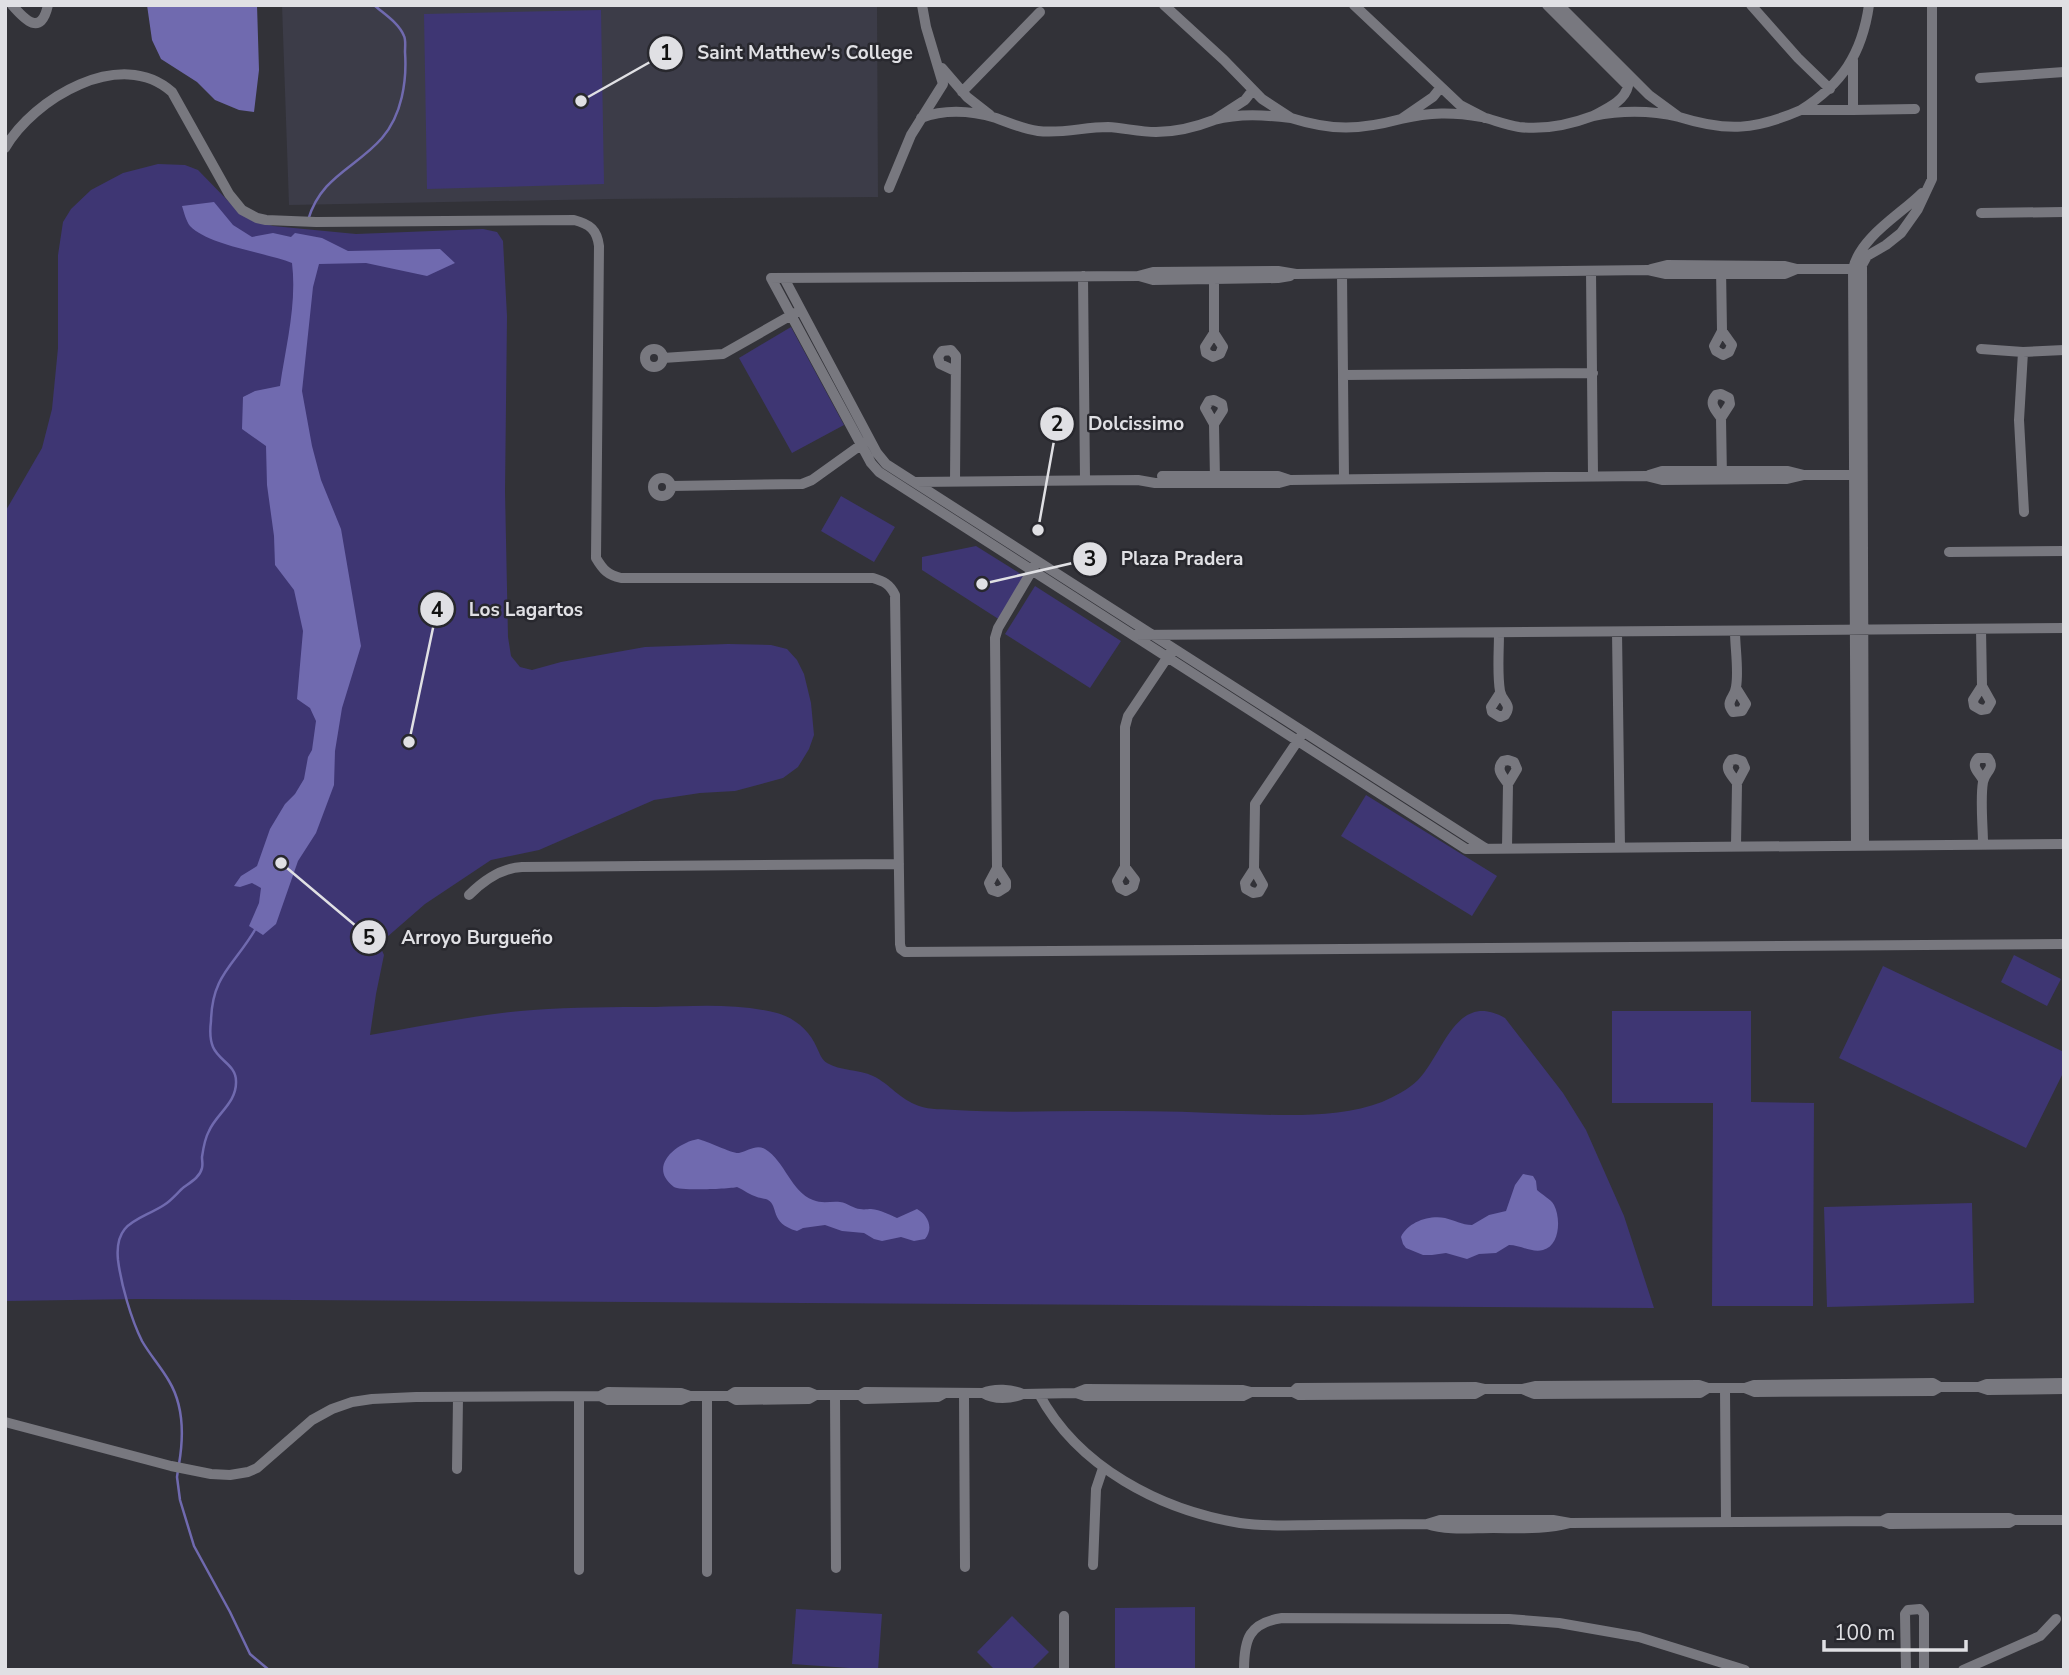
<svg xmlns="http://www.w3.org/2000/svg" width="2069" height="1675" font-family="'Nunito Sans',sans-serif">
	<rect width="100%" height="100%" fill="#323238"/>
	<path fill="#3c3c48" d="M 282,5 L 877,5 L 878,197 L 610,199 L 289,205 Z"/>
	<path fill="#3e3673" d="M 601,10 L 604,184 L 427,189 L 424,14 Z
		M 158,164 L 185,165 L 198,170 L 234,207 L 250,219 L 273,226 L 356,234 L 483,229 L 497,232 L 503,241 L 507,316 L 505,491 L 508,637 L 511,656 L 520,667 L 532,670 L 561,662 L 645,647 L 728,644 L 771,645 L 787,649 L 797,660 L 804,674 L 811,703 L 814,735 L 809,749 L 798,767 L 783,778 L 735,791 L 700,793 L 654,800 L 539,850 L 491,860 L 425,904 L 379,944 L 384,955 L 376,994 L 370,1035 C 423,1026 478,1014 533,1010 C 573,1007 614,1007 655,1007 C 695,1006 738,1003 777,1013 C 795,1018 810,1031 817,1048 C 820,1054 821,1059 827,1063 C 840,1071 859,1069 873,1076 C 890,1084 899,1099 919,1106 C 930,1110 944,1109 955,1110 C 1000,1113 1045,1111 1090,1111 C 1131,1111 1171,1111 1212,1113 C 1265,1114 1333,1121 1382,1102 C 1395,1096 1408,1090 1418,1080 C 1444,1053 1456,990 1505,1018 L 1563,1093 L 1586,1130 L 1624,1216 L 1654,1308 L 137,1299 L 5,1301 L 5,512 L 42,448 L 52,409 L 58,348 L 58,255 L 63,222 L 71,209 L 91,190 L 123,173 Z
		M 791,327 L 844,425 L 792,453 L 739,358 Z
		M 841,496 L 895,527 L 874,562 L 821,531 Z
		M 976,546 L 1024,576 L 1000,620 L 922,570 L 922,557 Z
		M 1035,586 L 1121,641 L 1090,688 L 1005,634 Z
		M 1366,795 L 1497,876 L 1472,916 L 1341,836 Z
		M 2014,955 L 2061,979 L 2047,1006 L 2001,982 Z
		M 1883,966 L 2064,1052 L 2064,1071 L 2026,1148 L 1839,1058 Z
		M 1612,1011 L 1751,1011 L 1751,1102 L 1814,1103 L 1813,1306 L 1712,1306 L 1713,1103 L 1612,1103 Z
		M 1972,1203 L 1974,1303 L 1827,1307 L 1824,1207 Z
		M 1195,1607 L 1195,1670 L 1115,1670 L 1115,1608 Z
		M 796,1609 L 882,1614 L 878,1670 L 792,1664 Z
		M 1012,1616 L 1049,1652 L 1031,1670 L 995,1670 L 977,1652 Z"/>
	<path fill="#706aaf" d="M 147,5 L 257,5 L 259,70 L 254,112 L 239,110 L 215,100 L 197,82 L 161,59 L 152,40 Z
		M 214,202 L 233,225 L 252,237 L 273,233 L 291,237 L 295,233 L 322,238 L 348,251 L 440,249 L 455,263 L 427,276 L 366,263 L 319,264 L 313,287 L 302,391 L 312,446 L 321,480 L 341,529 L 361,646 L 342,708 L 335,751 L 334,785 L 316,833 L 298,861 L 276,924 L 263,935 L 249,926 L 259,903 L 261,888 L 252,883 L 240,887 L 234,886 L 241,876 L 257,866 L 270,829 L 285,804 L 295,794 L 304,779 L 308,757 L 312,750 L 316,721 L 310,708 L 297,699 L 303,631 L 294,590 L 275,565 L 274,536 L 267,485 L 266,446 L 242,429 L 243,397 L 255,391 L 280,386 C 286,345 297,304 292,263 C 264,252 210,246 190,226 C 186,221 184,212 182,206 Z
		M 698,1139 C 707,1141 733,1154 739,1153 C 748,1151 756,1144 765,1149 C 785,1161 791,1192 813,1200 C 822,1204 831,1201 840,1202 C 848,1203 854,1209 860,1209 C 864,1210 868,1209 871,1209 C 881,1210 888,1214 897,1218 L 917,1209 C 928,1215 934,1228 925,1239 L 914,1241 L 901,1237 L 882,1241 L 874,1239 L 864,1233 L 842,1231 L 825,1225 L 803,1228 L 797,1231 C 769,1223 779,1206 768,1200 C 767,1199 759,1198 757,1197 C 750,1195 744,1190 737,1187 C 729,1189 679,1191 674,1187 C 647,1167 676,1143 698,1139 Z
		M 1523,1174 L 1533,1176 L 1536,1181 L 1537,1190 C 1542,1195 1551,1199 1554,1205 C 1561,1218 1560,1246 1543,1250 C 1532,1253 1520,1245 1509,1245 L 1496,1253 L 1479,1254 L 1467,1259 L 1446,1253 L 1432,1255 L 1423,1255 L 1406,1248 L 1403,1244 L 1401,1237 C 1408,1222 1429,1215 1445,1218 C 1454,1220 1462,1225 1472,1225 L 1489,1215 L 1506,1211 L 1515,1185 Z"/>
	<g fill="none" stroke-linecap="round" stroke-linejoin="round">
		<path stroke="#706aaf" stroke-width="2.5" d="M 308,220 C 321,176 356,168 382,138 C 402,115 407,81 405,52 C 405,47 406,40 404,36 C 399,23 384,14 374,5
			M 179,1464 C 184,1435 184,1406 169,1381 C 161,1367 150,1355 142,1341 C 131,1319 121,1284 118,1260 C 114,1221 139,1221 164,1205 C 172,1200 178,1192 184,1187 C 191,1182 200,1177 202,1168 C 203,1164 202,1161 202,1157 C 203,1150 205,1138 209,1131 C 216,1114 237,1103 236,1081 C 236,1065 219,1061 213,1047 C 210,1040 210,1029 211,1021 C 212,974 235,965 256,928
			M 178,1470 L 177,1477 L 180,1500 L 194,1546 L 230,1612 L 250,1654 L 269,1670"/>
		<path stroke="#78787f" stroke-width="10" d="M 12,5 C 25,20 41,37 48,5
			M 1164,5 L 1224,60 L 1262,99 L 1291,118 C 1265,115 1240,113 1214,120 L 1245,100 L 1252,91
			M 1354,5 L 1441,87
			M 1547,5 L 1628,86 C 1625,101 1606,109 1593,116 C 1623,110 1650,110 1679,117 L 1649,95 L 1559,5
			M 1751,5 L 1798,58 L 1830,89
			M 1853,60 L 1853,110 L 1801,110 C 1842,84 1862,54 1869,5
			M 942,68 L 967,97 L 990,115
			M 1980,78 L 2064,72
			M 962,92 L 1040,12
			M 1853,110 L 1915,109
			M 1679,117 C 1727,132 1755,130 1801,110
			M 921,118 C 945,109 972,111 996,118 C 1010,123 1023,129 1038,131 C 1062,134 1084,127 1108,127 C 1124,128 1140,132 1156,132 C 1177,132 1196,127 1214,120
			M 1291,118 C 1332,131 1360,130 1401,119
			M 1485,118 L 1460,105 L 1441,87 L 1433,97 L 1401,119 C 1430,112 1453,112 1482,117 C 1494,120 1506,125 1519,127 C 1544,130 1569,125 1593,116
			M 5,148 C 33,99 121,46 172,92 L 229,194 L 242,210 L 257,218 L 266,220 L 316,222 L 574,220 C 590,224 597,230 599,246 L 596,558 C 603,570 608,575 621,578 L 873,578 C 883,581 890,584 895,595 L 900,944 L 901,949 L 905,952 L 2064,944
			M 889,188 L 911,135 L 943,84 L 926,27 L 922,5
			M 1981,213 L 2064,212
			M 1721,268 L 1722,331 L 1714,346 L 1716,351 L 1723,355 L 1729,352 L 1732,345 L 1722,331
			M 1651,269 L 1667,265 L 1785,266 L 1797,269 L 1858,269
			M 1797,269 L 1785,274 L 1666,274 L 1648,270 L 1296,274 L 1278,271 L 1153,272 L 1138,276 L 771,278 L 871,463 L 879,472 L 1466,849 L 2064,844
			M 1591,271 L 1593,476
			M 1214,273 L 1214,333 L 1223,347 L 1220,354 L 1213,357 L 1206,353 L 1205,347 L 1214,333
			M 1342,274 L 1344,479
			M 1083,276 L 1085,480
			M 1139,276 L 1153,280 L 1278,278 L 1290,276
			M 784,278 L 877,453 L 886,464 L 1485,848
			M 1981,349 L 2023,352 L 2064,350
			M645 358a9 9 0 1 1 18 0a9 9 0 1 1-18 0Z
			M 2023,352 L 2019,420 L 2024,512
			M 663,358 L 723,354 L 795,313
			M 1343,375 L 1593,373
			M 1721,418 C 1716,410 1708,404 1716,395 L 1721,394 L 1729,398 L 1730,404 L 1721,418 L 1722,478
			M 1214,424 L 1205,408 L 1209,401 L 1214,400 L 1222,404 L 1223,410 L 1214,424 L 1215,480
			M 1649,475 L 1662,471 L 1788,471 L 1804,475 L 1859,475
			M 1162,476 L 1278,476 L 1290,480
			M653 487a9 9 0 1 1 18 0a9 9 0 1 1-18 0Z
			M 955,481 L 956,356 L 951,350 L 942,351 L 938,357 L 940,364 L 955,371
			M 915,482 L 1138,480 L 1155,483 L 1279,483 L 1290,480 L 1646,476 L 1662,480 L 1787,479 L 1804,475
			M 671,486 L 802,484 L 812,480 L 865,442
			M 1949,552 L 2064,551
			M 1981,629 L 1982,686 L 1991,702 L 1987,709 L 1981,710 L 1974,706 L 1973,700 L 1982,686
			M 1735,631 C 1735,648 1739,671 1736,687 C 1735,698 1724,701 1733,712 L 1742,711 L 1746,704 L 1736,688
			M 1617,632 L 1620,847
			M 1499,633 C 1499,652 1497,673 1500,691 C 1502,702 1513,704 1505,715 L 1500,717 L 1492,712 L 1491,707 L 1500,693
			M 1133,635 L 2064,628
			M 1983,780 C 1979,772 1970,767 1978,758 L 1988,758 C 1996,769 1985,771 1983,782 C 1980,799 1983,827 1983,844
			M 1856,845 L 1853,269 C 1860,237 1900,215 1922,193
			M 1864,845 L 1862,265 L 1867,256 L 1886,245 L 1901,233 L 1918,209 L 1932,179 L 1932,5
			M 1736,846 L 1737,783 L 1745,768 L 1742,761 L 1736,759 L 1731,760 C 1723,769 1732,775 1737,783
			M 1507,848 L 1508,784 L 1517,769 L 1514,762 L 1508,760 L 1503,761 C 1495,770 1503,776 1508,784
			M 1125,867 L 1135,880 L 1133,887 L 1126,891 L 1120,888 L 1117,881 L 1125,867 L 1125,727 L 1128,716 L 1171,652
			M 997,868 L 1006,882 L 1006,887 L 998,892 L 992,890 L 989,883 L 997,868 L 995,638 L 998,628 L 1034,567
			M 1254,869 L 1263,885 L 1259,892 L 1253,893 L 1246,889 L 1245,883 L 1254,869 L 1255,804 L 1301,736
			M 469,895 C 484,880 501,868 522,867 L 899,864
			M 2064,1383 L 1987,1384 L 1979,1387 L 1988,1390 L 2064,1389
			M 1940,1387 L 1933,1383 L 1754,1385 L 1745,1388 L 1755,1392 L 1933,1391 L 1940,1387 L 1979,1387
			M 1708,1388 L 1700,1393 L 1534,1394 L 1522,1389 L 1535,1386 L 1699,1385 L 1708,1388 L 1745,1388
			M 1484,1389 L 1475,1394 L 1299,1395 L 1293,1392 L 1297,1388 L 1475,1387 L 1484,1389 L 1522,1389
			M 1725,1389 L 1726,1522
			M 1251,1392 L 1243,1396 L 1085,1396 L 1076,1393 L 1086,1389 L 1243,1390 L 1251,1392 L 1293,1392
			M 945,1393 L 938,1397 L 865,1399 L 860,1395 L 865,1392 L 983,1393
			M 964,1393 L 965,1567
			M 1023,1394 C 1011,1399 994,1400 983,1393 C 994,1388 1012,1389 1023,1394 L 1076,1393
			M 1039,1394 C 1078,1467 1160,1510 1240,1523 C 1266,1527 1293,1525 1320,1525 C 1356,1525 1392,1524 1427,1524
			M 816,1395 L 809,1399 L 736,1400 L 729,1396 L 735,1392 L 809,1392 L 816,1395 L 860,1395
			M 835,1395 L 836,1568
			M 690,1396 L 729,1396
			M 707,1397 L 707,1572
			M 5,1422 L 171,1466 L 211,1474 L 230,1475 L 248,1472 L 257,1468 L 312,1420 L 332,1409 L 352,1402 L 372,1399 L 416,1397 L 600,1396 L 608,1392 L 681,1393 L 690,1396 L 681,1400 L 608,1400 L 600,1396
			M 457,1469 L 458,1398
			M 2014,1520 L 2064,1520
			M 1570,1523 C 1545,1530 1519,1528 1493,1528 C 1471,1528 1448,1531 1427,1524 L 1440,1520 L 1553,1520 L 1570,1523 L 1882,1521 L 1890,1524 L 2009,1523 L 2014,1520 L 2009,1518 L 1888,1518 L 1882,1521
			M 1093,1565 L 1096,1489 L 1103,1468
			M 579,1570 L 579,1397
			M 1064,1616 L 1064,1670
			M 1244,1670 C 1244,1639 1249,1623 1282,1618 L 1509,1619 L 1559,1623 L 1639,1637 L 1745,1670
			M 1906,1670 L 1905,1614 L 1908,1610 L 1920,1609 L 1924,1614 L 1924,1670
			M 1963,1670 L 2040,1636 L 2056,1619"/>
	</g>
	<path fill="none" stroke="#e0e0e4" stroke-width="2.5" d="M581 101L666 53M1038 530L1057 424M982 584L1090 559M409 742L437 609M281 863L369 937"/>
	<g fill="#e0e0e4" stroke="#28282e" stroke-width="2.5">
		<circle cx="581" cy="101" r="7"/>
		<circle cx="1038" cy="530" r="7"/>
		<circle cx="982" cy="584" r="7"/>
		<circle cx="409" cy="742" r="7"/>
		<circle cx="281" cy="863" r="7"/>
		<circle cx="666" cy="53" r="18"/>
		<circle cx="1057" cy="424" r="18"/>
		<circle cx="1090" cy="559" r="18"/>
		<circle cx="437" cy="609" r="18"/>
		<circle cx="369" cy="937" r="18"/>
	</g>
	<g font-size="21" text-anchor="middle" font-weight="bold" fill="#111">
		<text x="666" y="60">1</text>
		<text x="1057" y="431">2</text>
		<text x="1090" y="566">3</text>
		<text x="437" y="617">4</text>
		<text x="369" y="945">5</text>
	</g>
	<g font-size="19" text-anchor="middle" font-weight="bold" fill="#e0e0e4" stroke="#28282e" stroke-width="5" stroke-linejoin="round" paint-order="stroke">
		<text x="805" y="59">Saint Matthew's College</text>
		<text x="1136" y="430">Dolcissimo</text>
		<text x="1182" y="565">Plaza Pradera</text>
		<text x="526" y="616">Los Lagartos</text>
		<text x="477" y="944">Arroyo Burgueño</text>
	</g>
	<rect width="2069" height="1675" fill="none" stroke="#e0e0e4" stroke-width="14"/>
	<path d="M1824 1640v10h142v-10" fill="none" stroke="#e0e0e4" stroke-width="3.5"/>
	<text x="1834" y="1640" font-size="21" fill="#e0e0e4" stroke="#28282e" stroke-width="5" paint-order="stroke">100 m</text>
</svg>
